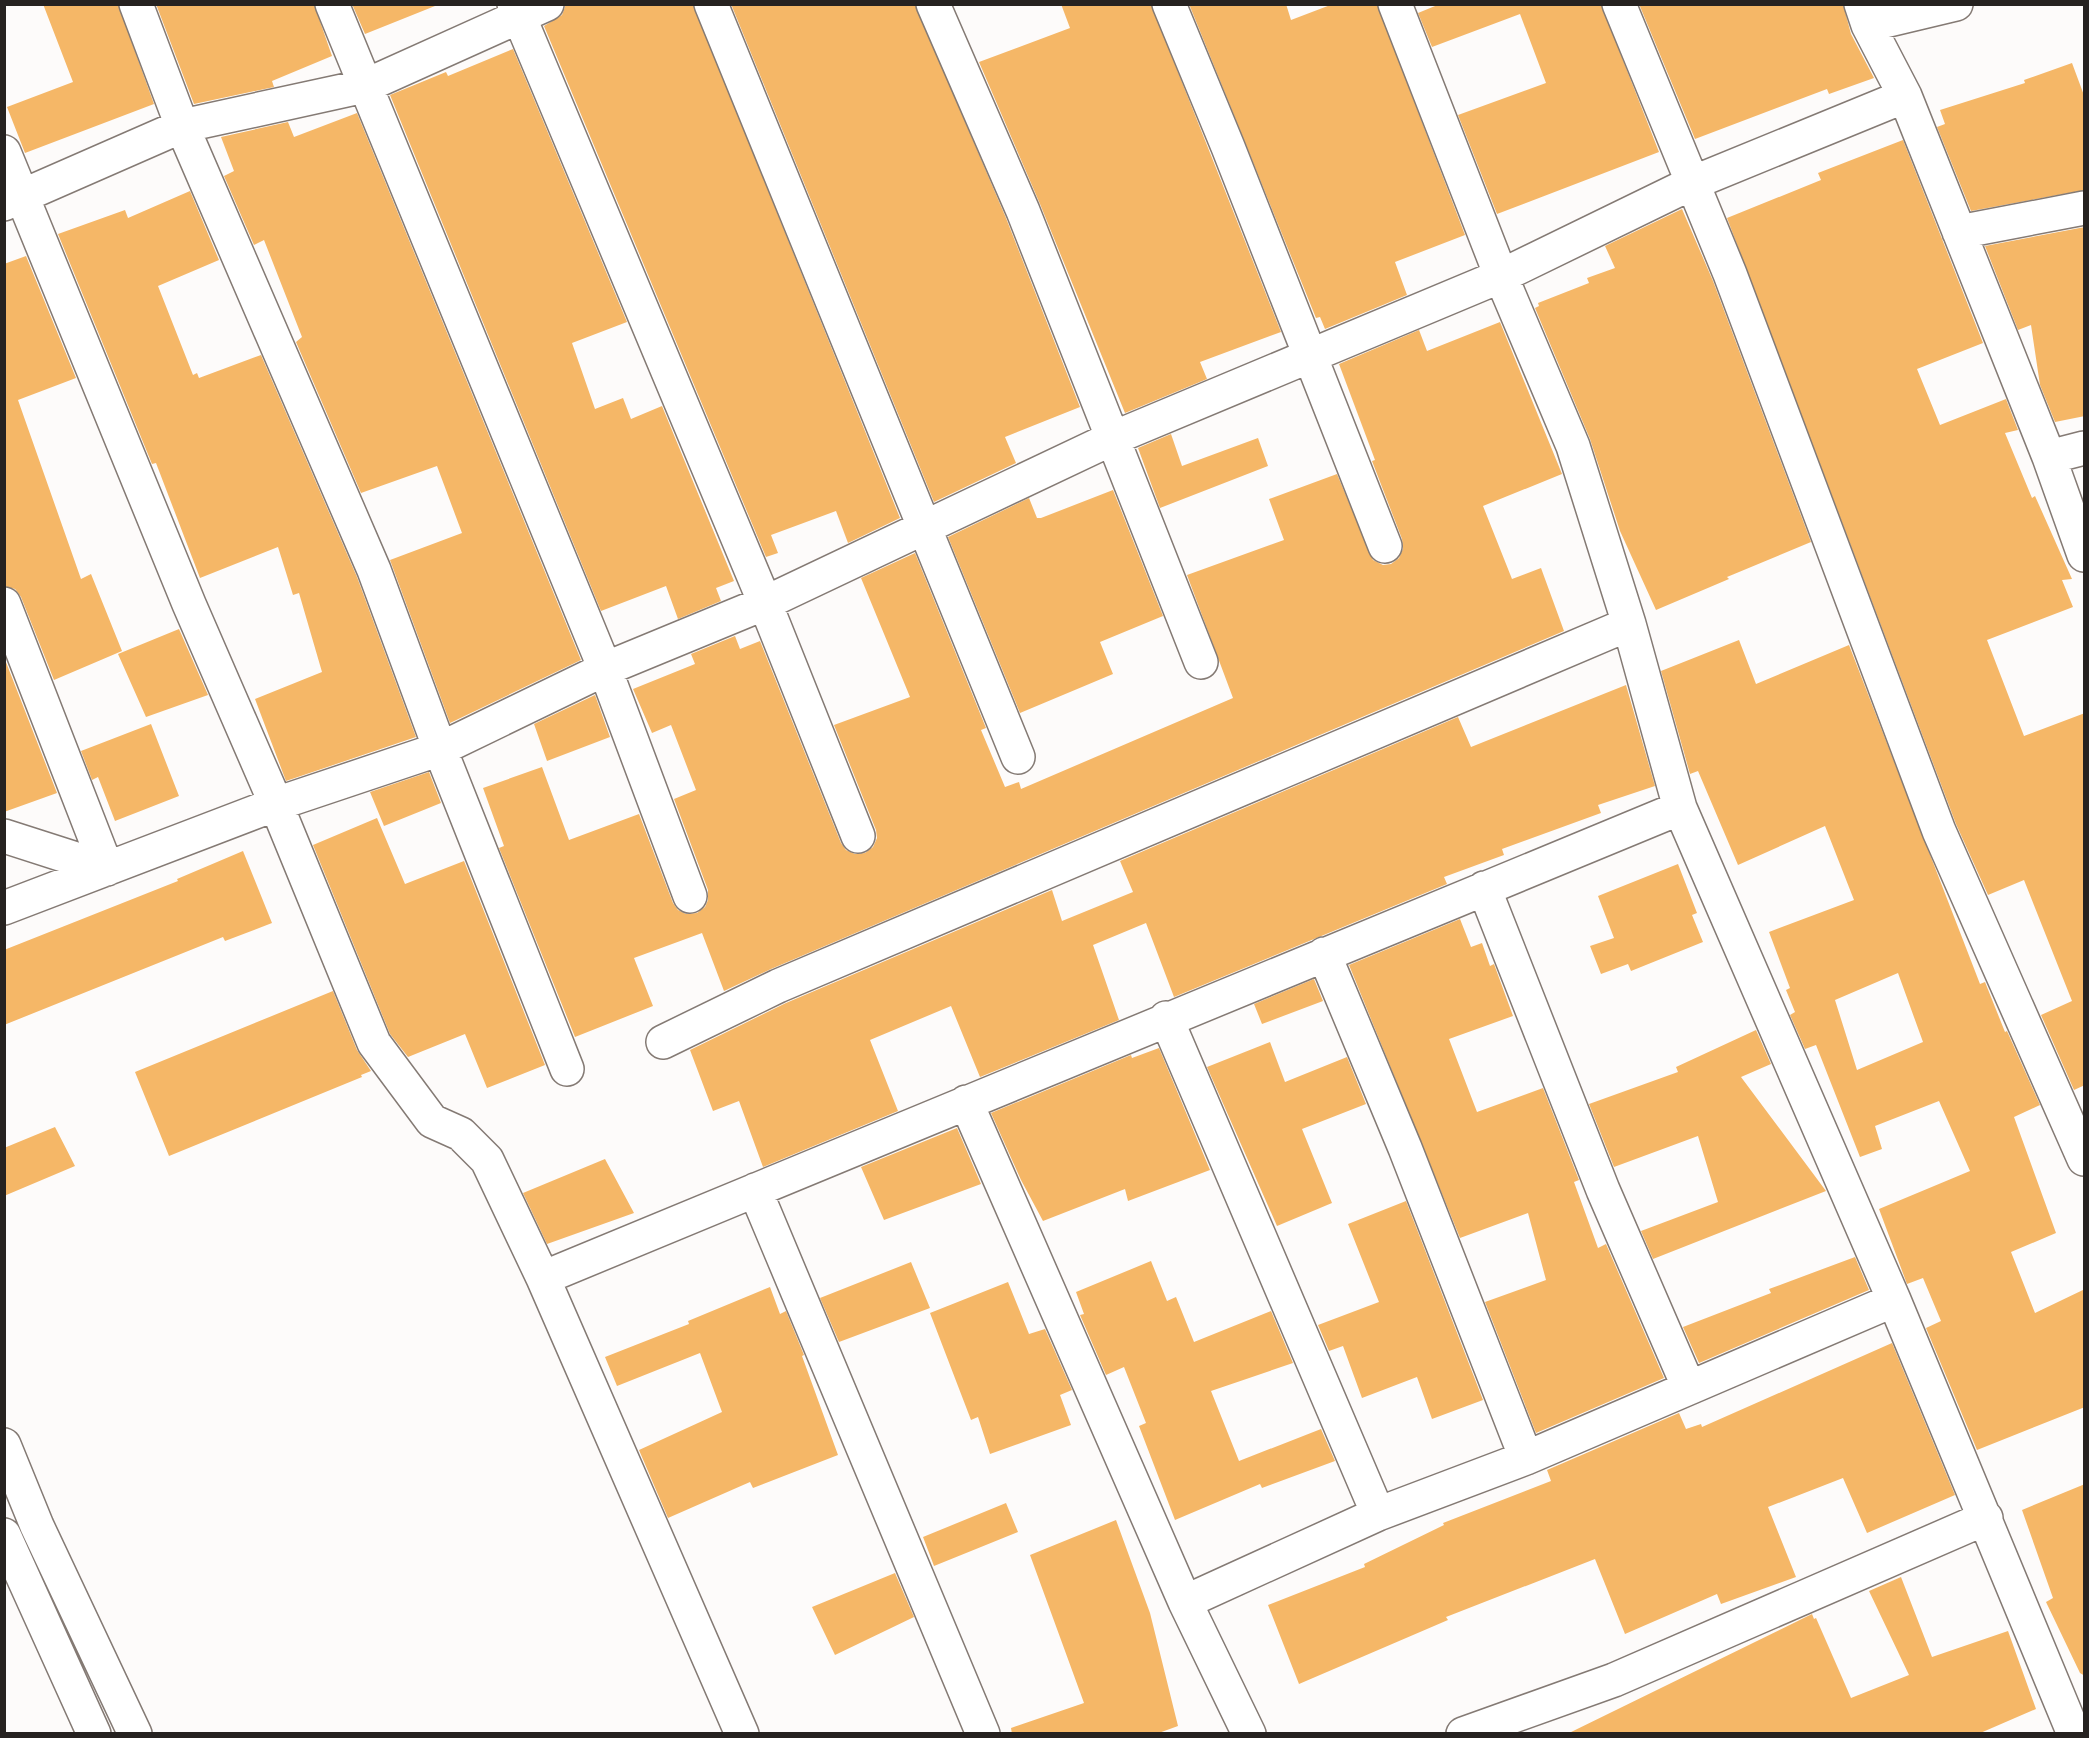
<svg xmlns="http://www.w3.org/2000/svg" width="2089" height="1738" font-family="Mulish,sans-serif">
	<rect width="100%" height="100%" fill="#fdfbfa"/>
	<path fill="#f5b767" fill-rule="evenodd" d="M 43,4 L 118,4 L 154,104 L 25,153 L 7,107 L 73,82 Z
		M 156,4 L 314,4 L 332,56 L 272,81 L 274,87 L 194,104 Z
		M 352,4 L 434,4 L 435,6 L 365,34 Z
		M 566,4 L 693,4 L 900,518 L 848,543 L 836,511 L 771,535 L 778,553 L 766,557 L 544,26 L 562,15 Z
		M 731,4 L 915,4 L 1006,218 L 1080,407 L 1005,437 L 1016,463 L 934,502 Z
		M 1061,4 L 1151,4 L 1281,332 L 1200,362 L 1207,379 L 1125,413 L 1040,204 L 979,62 L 1070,28 Z
		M 1189,4 L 1286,4 L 1291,20 L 1333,4 L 1377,4 L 1465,235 L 1395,262 L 1407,295 L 1325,329 L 1320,317 L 1316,318 Z
		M 1440,4 L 1601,4 L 1659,152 L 1497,214 L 1458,115 L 1546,83 L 1520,14 L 1432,47 L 1418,13 Z
		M 1639,4 L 1843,4 L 1851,34 L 1874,78 L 1829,94 L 1827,89 L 1695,139 Z
		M 513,49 L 627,322 L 572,343 L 595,409 L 623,398 L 631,419 L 662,406 L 734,581 L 716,588 L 721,601 L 678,619 L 666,586 L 601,611 L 390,95 L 446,72 L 448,76 Z
		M 2072,63 L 2085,98 L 2085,190 L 1971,211 L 1937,127 L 1945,124 L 1940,110 L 2025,83 L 2024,80 Z
		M 357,113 L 581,660 L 450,723 L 390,560 L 462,533 L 437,466 L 361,493 L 296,342 L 302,337 L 264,240 L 254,245 L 224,176 L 234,171 L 221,137 L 288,122 L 294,137 Z
		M 1903,140 L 1983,343 L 1917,369 L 1940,425 L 2006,399 L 2018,430 L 2005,433 L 2032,498 L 2035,496 L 2072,579 L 2062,580 L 2073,607 L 1987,640 L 2024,736 L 2085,713 L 2085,1085 L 2074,1090 L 2041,1015 L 2072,1001 L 2024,880 L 1988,895 L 1956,824 L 1727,218 L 1821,180 L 1818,173 Z
		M 190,191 L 219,260 L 158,286 L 193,375 L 197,373 L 199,378 L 261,355 L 357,577 L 416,737 L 286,781 L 255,699 L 322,672 L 299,593 L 293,595 L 278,547 L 200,578 L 156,463 L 152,464 L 58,234 L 125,210 L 128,218 Z
		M 1682,209 L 1713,281 L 1811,542 L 1727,577 L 1729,579 L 1656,610 L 1620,531 L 1590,439 L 1535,308 L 1539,306 L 1538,303 L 1589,283 L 1587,278 L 1615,268 L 1605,246 Z
		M 2085,227 L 2085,416 L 2055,422 L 2040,385 L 2031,325 L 2018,330 L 1985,246 Z
		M 26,256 L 76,378 L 18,400 L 81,579 L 91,574 L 122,651 L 54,680 L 21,597 L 15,589 L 4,586 L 4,264 Z
		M 1500,322 L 1562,474 L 1483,506 L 1512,579 L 1541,568 L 1564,631 L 771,969 L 724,991 L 702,933 L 634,958 L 653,1006 L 575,1037 L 499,848 L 504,846 L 483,788 L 542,767 L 569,840 L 639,814 L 673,903 L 678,910 L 686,914 L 697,913 L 705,907 L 708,900 L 708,890 L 674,799 L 696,790 L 671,725 L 652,733 L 633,689 L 695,664 L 691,654 L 735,636 L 740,649 L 760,641 L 841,843 L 846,850 L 855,854 L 865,853 L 873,847 L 877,838 L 876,830 L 834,725 L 910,697 L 861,578 L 915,553 L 986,728 L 981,730 L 1005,787 L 1019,782 L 1021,789 L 1233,698 L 1187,575 L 1284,540 L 1269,499 L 1337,474 L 1373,560 L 1383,565 L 1391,564 L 1399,558 L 1403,549 L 1402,539 L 1372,461 L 1375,460 L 1339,364 L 1419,330 L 1427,351 Z
		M 1171,434 L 1182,466 L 1258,438 L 1268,466 L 1160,508 L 1138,448 Z
		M 1113,490 L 1163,616 L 1100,642 L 1113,674 L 1020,713 L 948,537 L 1029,498 L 1037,518 L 1041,518 Z
		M 179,629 L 208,695 L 146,717 L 118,654 Z
		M 1739,640 L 1756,684 L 1849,645 L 1980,984 L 1985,982 L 2005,1032 L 2007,1031 L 2040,1105 L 2014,1117 L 2056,1233 L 2011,1252 L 2035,1313 L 2085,1289 L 2085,1407 L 1977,1450 L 1926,1328 L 1941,1321 L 1923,1278 L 1907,1284 L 1879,1209 L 1970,1171 L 1939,1101 L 1875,1126 L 1882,1149 L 1860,1157 L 1816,1045 L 1805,1049 L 1790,1015 L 1795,1012 L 1786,990 L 1790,988 L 1769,932 L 1854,900 L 1825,826 L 1738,865 L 1698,771 L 1690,774 L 1661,671 ZM 1898,973 L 1923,1042 L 1857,1070 L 1835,1000 Z
		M 4,657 L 57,793 L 4,812 Z
		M 1626,685 L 1655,786 L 1598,805 L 1601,813 L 1502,849 L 1504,855 L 1444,877 L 1447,884 L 1174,997 L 1146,923 L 1093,945 L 1119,1020 L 980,1077 L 951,1006 L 870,1040 L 898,1111 L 763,1167 L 739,1101 L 713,1111 L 690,1050 L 786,1003 L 1052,890 L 1062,921 L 1133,892 L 1120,861 L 1458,717 L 1471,747 Z
		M 595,695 L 610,737 L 547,761 L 534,724 Z
		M 151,724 L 179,796 L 115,821 L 98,777 L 92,780 L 81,751 Z
		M 429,772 L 441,803 L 384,826 L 370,792 Z
		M 377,818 L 405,884 L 464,861 L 545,1065 L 487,1088 L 465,1034 L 408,1057 L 390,1034 L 313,845 Z
		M 243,851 L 272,923 L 225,941 L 223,937 L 4,1025 L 4,950 L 178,881 L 177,879 Z
		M 1678,864 L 1697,913 L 1692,915 L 1703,942 L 1631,971 L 1628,964 L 1601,974 L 1590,946 L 1614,938 L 1598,896 Z
		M 1460,919 L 1471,947 L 1482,943 L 1490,966 L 1494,964 L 1513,1016 L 1449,1039 L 1477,1112 L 1543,1088 L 1579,1180 L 1574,1182 L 1598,1248 L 1606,1244 L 1664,1378 L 1536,1433 L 1485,1302 L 1546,1280 L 1528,1213 L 1460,1238 L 1349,965 Z
		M 1314,979 L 1323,1001 L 1262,1024 L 1254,1004 Z
		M 333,991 L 357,1050 L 371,1071 L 361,1075 L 362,1077 L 169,1156 L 135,1072 Z
		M 1756,1030 L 1771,1064 L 1741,1077 L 1826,1191 L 1653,1259 L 1641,1231 L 1718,1202 L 1698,1136 L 1614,1167 L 1589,1104 L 1678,1072 L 1676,1067 Z
		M 1270,1042 L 1285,1082 L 1347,1057 L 1366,1104 L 1302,1129 L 1332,1203 L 1277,1226 L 1207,1067 Z
		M 1159,1048 L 1210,1170 L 1128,1201 L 1125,1189 L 1043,1221 L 1021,1180 L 991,1113 L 1131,1055 L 1132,1058 Z
		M 55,1127 L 75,1166 L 4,1196 L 4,1148 Z
		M 957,1128 L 981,1184 L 884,1220 L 861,1167 Z
		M 605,1159 L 634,1213 L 547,1244 L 523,1193 Z
		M 1406,1201 L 1483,1400 L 1432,1419 L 1417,1377 L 1362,1398 L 1343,1346 L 1329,1351 L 1318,1325 L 1379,1302 L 1348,1224 Z
		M 1855,1257 L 1869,1290 L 1699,1363 L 1683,1327 L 1771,1293 L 1769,1289 Z
		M 1151,1261 L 1167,1301 L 1176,1297 L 1194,1342 L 1271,1311 L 1293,1363 L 1211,1391 L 1239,1461 L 1321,1429 L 1335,1461 L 1262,1488 L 1260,1484 L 1175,1520 L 1139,1426 L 1146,1423 L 1124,1367 L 1106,1375 L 1080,1315 L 1084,1314 L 1076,1292 Z
		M 911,1262 L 930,1308 L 839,1342 L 820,1298 Z
		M 1008,1282 L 1029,1334 L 1045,1329 L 1072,1390 L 1060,1395 L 1071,1425 L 990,1454 L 978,1417 L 971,1420 L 930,1313 Z
		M 770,1287 L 780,1314 L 786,1311 L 804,1355 L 802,1356 L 838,1455 L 753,1488 L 750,1482 L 668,1518 L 639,1450 L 722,1412 L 700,1353 L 617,1386 L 605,1357 L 689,1324 L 688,1321 Z
		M 1892,1343 L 1955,1495 L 1867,1533 L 1843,1478 L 1768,1507 L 1796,1577 L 1721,1604 L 1717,1594 L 1625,1634 L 1595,1559 L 1446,1617 L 1448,1620 L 1299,1684 L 1268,1605 L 1365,1567 L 1364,1564 L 1444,1525 L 1443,1523 L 1551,1481 L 1547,1470 L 1679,1413 L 1686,1429 L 1701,1424 L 1702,1427 Z
		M 2085,1484 L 2085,1676 L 2080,1673 L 2046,1602 L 2053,1598 L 2022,1510 Z
		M 1006,1503 L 1018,1532 L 934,1566 L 923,1537 Z
		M 1116,1520 L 1150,1613 L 1178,1726 L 1156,1734 L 1012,1734 L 1011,1728 L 1084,1703 L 1030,1555 Z
		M 895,1573 L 914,1617 L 835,1655 L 812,1607 Z
		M 1901,1577 L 1932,1657 L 2008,1631 L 2036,1709 L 1978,1734 L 1567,1734 L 1812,1614 L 1814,1619 L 1816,1618 L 1851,1698 L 1909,1675 L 1869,1591 Z"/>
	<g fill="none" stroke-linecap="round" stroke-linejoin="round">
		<g stroke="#847a74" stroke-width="36">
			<path id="street" d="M 136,4 L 182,126 L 374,570 L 440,749 L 567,1069
				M 332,4 L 605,669 L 690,896
				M 514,4 L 765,603 L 858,836
				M 711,4 L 1018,757
				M 933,4 L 1023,211 L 1201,662
				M 1169,4 L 1228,147 L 1385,546
				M 1395,4 L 1501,276 L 1573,446 L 1629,624 L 1680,808 L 1894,1300 L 2074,1734
				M 1619,4 L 1730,274 L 1939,831 L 2084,1159
				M 1861,4 L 1868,25 L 1905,96 L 2049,457 L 2084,555
				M 1868,25 L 1956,4
				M 4,152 L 189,604 L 276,804 L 374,1043 L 432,1121 L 461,1134 L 487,1160 L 543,1278 L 742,1734
				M 4,204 L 182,126 L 365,86 L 547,4
				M 1959,232 L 2084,208
				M 2049,457 L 2084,448
				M 4,604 L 107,869
				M 4,836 L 107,869
				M 1484,888 L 1603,1190 L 1689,1388
				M 4,908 L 276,804 L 440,749 L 605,669 L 765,603 L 1111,439 L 1501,276 L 1690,184 L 1905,96
				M 1324,954 L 1405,1148 L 1526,1458
				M 1166,1018 L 1378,1514 L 1185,1602 L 1249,1734
				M 663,1042 L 778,986 L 1629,624
				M 966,1102 L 1185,1602
				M 755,1190 L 983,1734
				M 543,1278 L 1680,808
				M 4,1445 L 37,1526 L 135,1734
				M 1378,1514 L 1526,1458 L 1894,1300
				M 4,1535 L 94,1734
				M 1463,1734 L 1614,1680 L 1986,1518"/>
		</g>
		<use href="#street" stroke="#fff" stroke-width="33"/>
	</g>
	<rect width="2089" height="1738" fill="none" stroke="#262220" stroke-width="12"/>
</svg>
